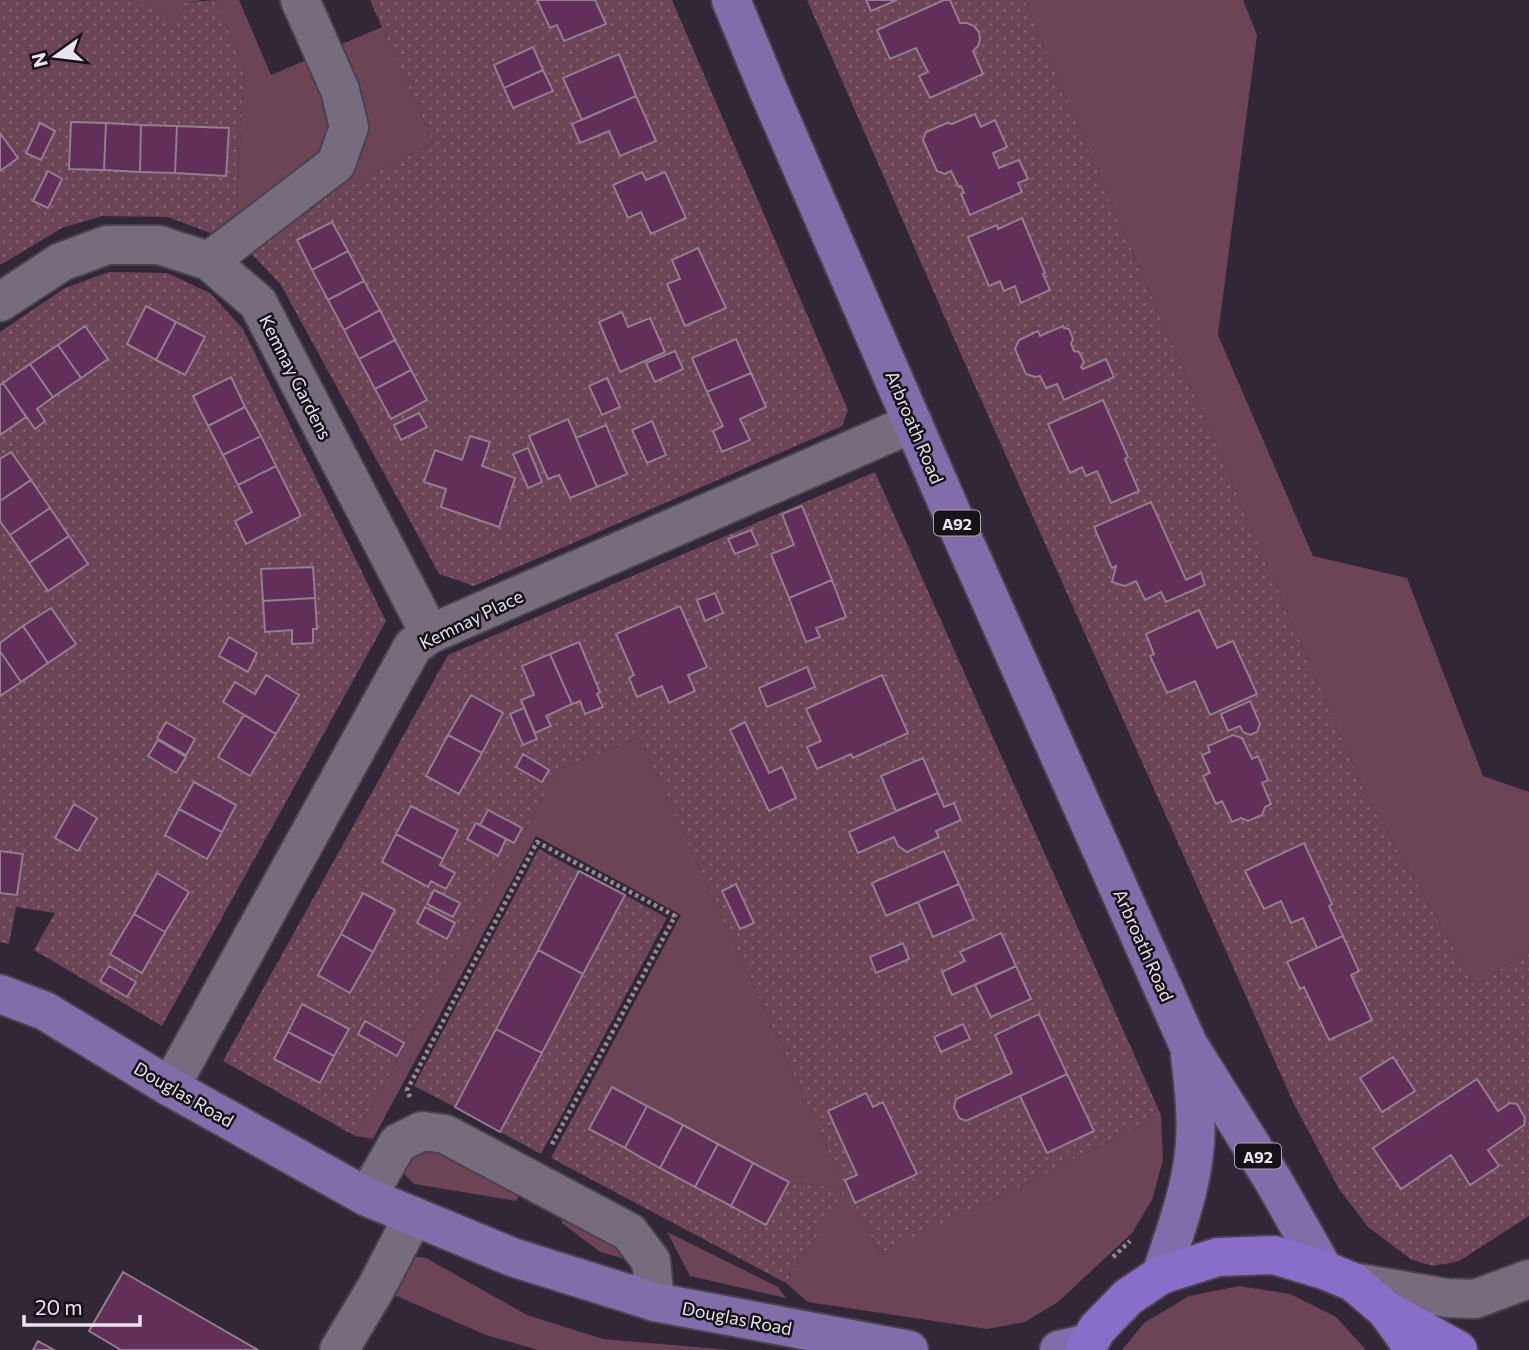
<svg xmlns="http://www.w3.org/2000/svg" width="1529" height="1350" font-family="Commissioner,sans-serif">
	<defs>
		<pattern id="garden-dots" width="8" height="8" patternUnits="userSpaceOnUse" patternTransform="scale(1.75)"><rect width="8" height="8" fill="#6c4456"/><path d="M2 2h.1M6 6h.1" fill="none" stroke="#815f6f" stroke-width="1.8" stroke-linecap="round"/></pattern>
	</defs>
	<rect width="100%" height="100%" fill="#312736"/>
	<path fill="#6c4456" d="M 136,0 L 203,0 L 182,3 L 182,12 L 175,20 Z
		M 215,0 L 239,0 L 271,75 L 311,58 L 336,116 L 325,151 L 236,221 L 244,68 Z
		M 1024,0 L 1243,0 L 1257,35 L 1218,335 L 1313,556 L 1407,578 L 1483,776 L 1529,792 L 1529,951 L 1475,986 L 1366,794 Z
		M 382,27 L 433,143 L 351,185 L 344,174 L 335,47 Z
		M 640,737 L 846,1189 L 879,1252 L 1017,1188 L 1161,1115 L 1163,1160 L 1152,1200 L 1132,1233 L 1058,1302 L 1025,1322 L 987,1329 L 808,1302 L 786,1283 L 846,1189 L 789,1182 L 594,1078 L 681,915 L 536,836 L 373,1139 L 355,1136 L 559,769 Z
		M 435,1148 L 521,1191 L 516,1201 L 414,1184 L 401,1171 L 411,1155 Z
		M 560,1211 L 621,1245 L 625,1259 L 600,1252 L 562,1223 Z
		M 667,1232 L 778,1287 L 786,1298 L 690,1276 Z
		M 408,1256 L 426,1258 L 527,1315 L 603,1339 L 731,1350 L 538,1350 L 486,1335 L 392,1294 Z
		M 1239,1286 L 1290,1294 L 1336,1317 L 1366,1350 L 1122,1350 L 1144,1323 L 1189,1296 Z"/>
	<path fill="url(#garden-dots)" d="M 0,0 L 136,0 L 175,20 L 182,12 L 181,3 L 215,0 L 244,68 L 236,221 L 218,236 L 168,217 L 102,216 L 62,228 L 2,264 L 0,264 Z
		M 370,0 L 672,0 L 848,410 L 842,426 L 474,586 L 439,574 L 281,285 L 246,248 L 344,174 L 351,185 L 433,143 Z
		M 807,0 L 1024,0 L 1366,794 L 1475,986 L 1529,951 L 1529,1216 L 1459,1261 L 1433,1266 L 1412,1260 L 1368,1227 L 1339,1189 L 1293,1102 L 959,350 Z
		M 109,272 L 167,273 L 210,293 L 243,329 L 386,621 L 162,1026 L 34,950 L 55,913 L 16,907 L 9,944 L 0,942 L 0,332 L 65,288 Z
		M 875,472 L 1161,1115 L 1017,1188 L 880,1253 L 846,1190 L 786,1283 L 551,1158 L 594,1078 L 612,1087 L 590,1129 L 766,1225 L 789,1182 L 846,1189 L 640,737 L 559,769 L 355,1136 L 223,1061 L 448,655 Z
		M 539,849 L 579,871 L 455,1107 L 414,1086 Z
		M 625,895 L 667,918 L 541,1154 L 500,1132 Z"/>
	<path fill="#612f5a" stroke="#917f8d" stroke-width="2" d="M 537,0 L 595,0 L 606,24 L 564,41 L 557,25 L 550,28 Z
		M 866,0 L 897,0 L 871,11 Z
		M 944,0 L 950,0 L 960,23 L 967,23 L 974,26 L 979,32 L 980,39 L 978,46 L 973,51 L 983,74 L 930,98 L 919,76 L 928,72 L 916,48 L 890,59 L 877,30 Z
		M 533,47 L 543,70 L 504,88 L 494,65 Z
		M 619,54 L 636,96 L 582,120 L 563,78 Z
		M 543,70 L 553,91 L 513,108 L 504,88 Z
		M 636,96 L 656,141 L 620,156 L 609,131 L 580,143 L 572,124 Z
		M 975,114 L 981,127 L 995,120 L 1007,147 L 993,153 L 999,168 L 1019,160 L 1028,179 L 1018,183 L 1022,192 L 970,215 L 961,194 L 964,193 L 961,186 L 959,187 L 951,171 L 945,174 L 937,171 L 923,140 L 926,132 L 947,123 L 952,124 Z
		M 71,122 L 106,123 L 104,170 L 69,169 Z
		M 40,123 L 55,131 L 41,160 L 26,153 Z
		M 106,123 L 141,125 L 140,172 L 104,170 Z
		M 141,125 L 177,126 L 175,173 L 140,172 Z
		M 177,126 L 229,128 L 226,176 L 175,173 Z
		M 0,133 L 18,158 L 0,171 Z
		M 48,171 L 62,179 L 48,208 L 33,201 Z
		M 642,172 L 646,180 L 665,172 L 686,218 L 651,234 L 641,212 L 628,218 L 613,185 Z
		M 1022,218 L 1045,273 L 1043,274 L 1050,290 L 1021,303 L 1015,286 L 1004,291 L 1000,281 L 989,286 L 968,237 L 997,225 L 998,229 Z
		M 332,222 L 348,251 L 312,270 L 297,240 Z
		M 698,248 L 726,308 L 685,326 L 667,284 L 680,279 L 672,260 Z
		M 348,251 L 364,281 L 328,300 L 312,270 Z
		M 364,281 L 380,310 L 344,330 L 328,300 Z
		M 146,306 L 176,322 L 156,360 L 127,344 Z
		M 380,310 L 395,340 L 359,359 L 344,330 Z
		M 622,312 L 628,327 L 650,318 L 665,352 L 620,372 L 599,322 Z
		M 176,322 L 205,337 L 185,375 L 156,360 Z
		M 85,326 L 108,359 L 81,378 L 58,345 Z
		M 1063,326 L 1064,328 L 1069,329 L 1073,339 L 1071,344 L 1074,351 L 1079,352 L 1084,362 L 1081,367 L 1083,369 L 1106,359 L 1114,377 L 1064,400 L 1057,384 L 1046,388 L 1040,376 L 1035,377 L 1026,374 L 1015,349 L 1019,340 L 1038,331 L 1040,336 Z
		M 736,339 L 751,373 L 707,392 L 692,358 Z
		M 395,340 L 411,370 L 375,389 L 359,359 Z
		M 58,345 L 81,378 L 53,397 L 30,364 Z
		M 675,351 L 683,369 L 655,382 L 646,363 Z
		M 30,364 L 53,397 L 37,409 L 45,421 L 35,429 L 3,383 Z
		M 411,370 L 427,400 L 391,419 L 375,389 Z
		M 751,373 L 766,407 L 740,419 L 750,440 L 722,452 L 713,431 L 723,426 L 707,392 Z
		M 231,377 L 245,407 L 208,426 L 193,396 Z
		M 607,378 L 620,407 L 602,415 L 589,386 Z
		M 3,383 L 26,417 L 0,435 L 0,385 Z
		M 1103,400 L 1128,457 L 1125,459 L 1139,491 L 1111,503 L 1097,471 L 1086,476 L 1082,467 L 1070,473 L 1048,424 Z
		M 245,407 L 261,436 L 223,455 L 208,426 Z
		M 419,413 L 427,427 L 401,440 L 394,425 Z
		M 568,419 L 597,487 L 570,498 L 559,475 L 548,479 L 529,436 Z
		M 652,421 L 666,455 L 647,463 L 632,430 Z
		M 606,425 L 627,474 L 597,487 L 576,438 Z
		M 261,436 L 276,466 L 238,485 L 223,455 Z
		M 470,436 L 490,442 L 482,466 L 515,478 L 499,527 L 441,507 L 446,489 L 424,482 L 435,450 L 462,460 Z
		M 528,448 L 542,482 L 528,488 L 513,454 Z
		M 11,452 L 31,480 L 0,501 L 0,459 Z
		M 276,466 L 301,516 L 246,544 L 235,521 L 252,512 L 238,485 Z
		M 31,480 L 50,508 L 10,535 L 0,521 L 0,501 Z
		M 1151,502 L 1186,580 L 1201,573 L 1205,585 L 1166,602 L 1161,592 L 1145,600 L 1136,581 L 1125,586 L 1112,582 L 1116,566 L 1112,568 L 1094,527 Z
		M 802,506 L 832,580 L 789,598 L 771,554 L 794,545 L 782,514 Z
		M 50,508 L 69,536 L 29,563 L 10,535 Z
		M 751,530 L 758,545 L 735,554 L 728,539 Z
		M 69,536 L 88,564 L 48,591 L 29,563 Z
		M 313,567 L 315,598 L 263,601 L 261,569 Z
		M 832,580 L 846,617 L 816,628 L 820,637 L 806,642 L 789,598 Z
		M 715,593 L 723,613 L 705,621 L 697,600 Z
		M 315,598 L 317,629 L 313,629 L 313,643 L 292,644 L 292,630 L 265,632 L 263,601 Z
		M 680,606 L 707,667 L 688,675 L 695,691 L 669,703 L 662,686 L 637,697 L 629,678 L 634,675 L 616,634 Z
		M 51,608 L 76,644 L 48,663 L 23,626 Z
		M 1199,610 L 1217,648 L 1233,641 L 1257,694 L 1210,715 L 1195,681 L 1167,693 L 1150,656 L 1154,654 L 1146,634 Z
		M 23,626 L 48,663 L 21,682 L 0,651 L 0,643 Z
		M 229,637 L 257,653 L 248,672 L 219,656 Z
		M 579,642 L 600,692 L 597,694 L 603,707 L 585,714 L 580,701 L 572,704 L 550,654 Z
		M 0,651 L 21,682 L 0,696 Z
		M 550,654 L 572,704 L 546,716 L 551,726 L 535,733 L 521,700 L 534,695 L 522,666 Z
		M 807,667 L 815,687 L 767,707 L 759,688 Z
		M 266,675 L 299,695 L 276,734 L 223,702 L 235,682 L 255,694 Z
		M 882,675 L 908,733 L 853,758 L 851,754 L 817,769 L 807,747 L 821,741 L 806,709 Z
		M 471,695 L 503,713 L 482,753 L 448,735 Z
		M 1250,701 L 1260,724 L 1257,732 L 1250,735 L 1243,732 L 1240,726 L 1228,731 L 1221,714 Z
		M 524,708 L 537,739 L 523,745 L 510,714 Z
		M 244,715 L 276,734 L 250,776 L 218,757 Z
		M 166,722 L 195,739 L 186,755 L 157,738 Z
		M 745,722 L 769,773 L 782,767 L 796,798 L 769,811 L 730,730 Z
		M 448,735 L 482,753 L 459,794 L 426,776 Z
		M 1233,735 L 1242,738 L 1252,759 L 1258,756 L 1268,780 L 1262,783 L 1271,804 L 1265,807 L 1262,815 L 1248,821 L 1241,818 L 1232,822 L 1222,801 L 1216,804 L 1203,776 L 1210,773 L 1202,755 L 1210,752 L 1208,746 Z
		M 158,740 L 186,757 L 176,773 L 148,756 Z
		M 523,754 L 549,770 L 542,782 L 516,767 Z
		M 923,758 L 938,793 L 896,811 L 881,776 Z
		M 194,782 L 236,805 L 222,832 L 179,809 Z
		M 938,793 L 944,807 L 954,803 L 961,820 L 936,831 L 939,837 L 907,852 L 898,846 L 894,837 L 858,853 L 849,832 Z
		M 74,804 L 97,818 L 78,851 L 55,838 Z
		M 411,806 L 458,830 L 443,859 L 396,834 Z
		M 179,809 L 222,832 L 207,859 L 165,835 Z
		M 488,810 L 522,828 L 514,843 L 480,825 Z
		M 476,823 L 506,839 L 498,856 L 467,839 Z
		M 396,834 L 443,859 L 440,865 L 455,873 L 446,889 L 431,881 L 428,887 L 382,862 Z
		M 1304,843 L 1332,904 L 1329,906 L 1343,936 L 1317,948 L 1303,918 L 1291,923 L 1281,901 L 1264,909 L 1245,871 Z
		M 0,851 L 23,854 L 17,895 L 0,893 Z
		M 944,851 L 959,884 L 886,916 L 872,883 Z
		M 579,871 L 625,895 L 583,974 L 538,950 Z
		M 157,873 L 189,892 L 165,932 L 134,914 Z
		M 736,884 L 754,923 L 740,929 L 722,891 Z
		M 959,884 L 974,919 L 933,937 L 918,902 Z
		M 434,890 L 460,903 L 453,917 L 427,904 Z
		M 363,893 L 395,910 L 373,952 L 341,934 Z
		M 425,907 L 455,923 L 447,939 L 417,923 Z
		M 134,914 L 165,932 L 142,973 L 110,954 Z
		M 1001,933 L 1016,966 L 952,995 L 942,972 L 965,961 L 960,952 Z
		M 341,934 L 373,952 L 350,993 L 318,975 Z
		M 1343,936 L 1359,971 L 1351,975 L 1372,1020 L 1329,1040 L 1304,987 L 1300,989 L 1287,962 Z
		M 903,943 L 909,959 L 876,973 L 870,957 Z
		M 538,950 L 583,974 L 542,1053 L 496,1029 Z
		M 109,966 L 136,982 L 127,997 L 100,981 Z
		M 1016,966 L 1031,999 L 991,1017 L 975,985 Z
		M 302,1004 L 349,1029 L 334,1056 L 288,1032 Z
		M 1039,1014 L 1067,1074 L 966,1121 L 959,1118 L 954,1107 L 956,1099 L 1012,1073 L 995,1035 Z
		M 365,1021 L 404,1043 L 397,1056 L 358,1034 Z
		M 963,1024 L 970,1039 L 941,1052 L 934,1037 Z
		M 496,1029 L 542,1053 L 500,1132 L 455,1107 Z
		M 288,1032 L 334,1056 L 320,1083 L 274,1059 Z
		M 1393,1057 L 1415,1091 L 1382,1112 L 1360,1078 Z
		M 1067,1074 L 1094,1131 L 1047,1153 L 1020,1096 Z
		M 1477,1079 L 1498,1111 L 1510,1103 L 1517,1104 L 1525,1118 L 1524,1125 L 1488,1150 L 1499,1166 L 1470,1185 L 1451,1155 L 1401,1189 L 1373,1148 Z
		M 612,1087 L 647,1106 L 625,1148 L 589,1129 Z
		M 866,1093 L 873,1107 L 883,1102 L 917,1174 L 855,1203 L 845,1180 L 857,1175 L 828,1111 Z
		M 647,1106 L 683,1125 L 660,1168 L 625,1148 Z
		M 683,1125 L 718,1144 L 695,1187 L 660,1168 Z
		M 718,1144 L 753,1163 L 731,1206 L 695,1187 Z
		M 753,1163 L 789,1182 L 766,1225 L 731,1206 Z
		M 123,1272 L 258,1350 L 121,1350 L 89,1331 Z
		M 38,1341 L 54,1350 L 33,1350 Z"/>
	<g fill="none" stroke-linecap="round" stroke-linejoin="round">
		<g stroke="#4a424f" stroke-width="42">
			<path id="minor" d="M 209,261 L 336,164 L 349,127 L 340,90 L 300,0
				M 0,302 L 61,262 L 107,245 L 159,245 L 209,261 L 258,303 L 430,634
				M 170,1087 L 413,646 L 430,634 L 913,423
				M 367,1197 L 398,1143 L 422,1131 L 445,1134 L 629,1232 L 651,1261 L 655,1302
				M 1353,1282 L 1447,1298 L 1475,1299 L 1529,1279
				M 339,1350 L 376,1288 L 413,1217"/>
		</g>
		<g stroke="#4a424f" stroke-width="42">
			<path id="major" d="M 731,0 L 769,92 L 956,523 L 1188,1044 L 1273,1180 L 1324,1270
				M 0,994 L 45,1011 L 170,1087 L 367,1197 L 512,1257 L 655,1302 L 909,1350
				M 1161,1275 C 1175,1232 1192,1188 1195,1143 C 1197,1114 1194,1085 1190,1056
				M 1059,1350 L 1088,1343"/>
		</g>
		<g stroke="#4a424f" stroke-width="42">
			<path id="highway" d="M 1391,1313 L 1458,1350
				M 1085,1350 L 1097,1329 L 1128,1297 L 1161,1275 L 1218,1257 L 1274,1255 L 1324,1270 L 1353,1282 L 1386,1310 L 1409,1342 L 1411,1350"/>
		</g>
		<path stroke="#938b97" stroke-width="4.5" stroke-dasharray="3.5 3.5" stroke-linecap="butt" d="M 410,1097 L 407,1090 L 537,842 L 675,916 L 551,1146
			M 1113,1257 L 1130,1241"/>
		<use href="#minor" stroke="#776c7d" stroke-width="38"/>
		<use href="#major" stroke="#826dab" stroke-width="38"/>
		<use href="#highway" stroke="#896ec9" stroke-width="38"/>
	</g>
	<g text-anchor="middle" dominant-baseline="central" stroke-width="5" stroke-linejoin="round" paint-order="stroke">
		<g fill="#161218" stroke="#aaa5ae" stroke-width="2">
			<rect x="934" y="510.5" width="46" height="25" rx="5"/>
			<rect x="1235" y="1143.5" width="46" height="25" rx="5"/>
		</g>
		<g font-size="16" font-weight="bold" fill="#eae4ee">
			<text x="957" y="523">A92</text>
			<text x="1258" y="1156">A92</text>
		</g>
		<g font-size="18" fill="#eae4ee" stroke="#161218">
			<text transform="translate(296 377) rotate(63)">Kemnay Gardens</text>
			<text transform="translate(915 427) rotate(67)">Arbroath Road</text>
			<text transform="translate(471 619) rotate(-26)">Kemnay Place</text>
			<text transform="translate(1144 945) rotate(66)">Arbroath Road</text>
			<text transform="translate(184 1094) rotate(30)">Douglas Road</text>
			<text transform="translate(737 1318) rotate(11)">Douglas Road</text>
		</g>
	</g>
	<g transform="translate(56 56) rotate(256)" stroke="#161218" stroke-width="5" paint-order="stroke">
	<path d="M0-5L12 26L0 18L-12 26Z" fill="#eae4ee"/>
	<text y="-10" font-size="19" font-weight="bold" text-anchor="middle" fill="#eae4ee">N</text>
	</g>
	<path d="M24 1315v10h116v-10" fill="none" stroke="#eae4ee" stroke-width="3.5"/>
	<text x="35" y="1315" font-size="21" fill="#eae4ee" stroke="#161218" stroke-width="5" paint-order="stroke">20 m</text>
</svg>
